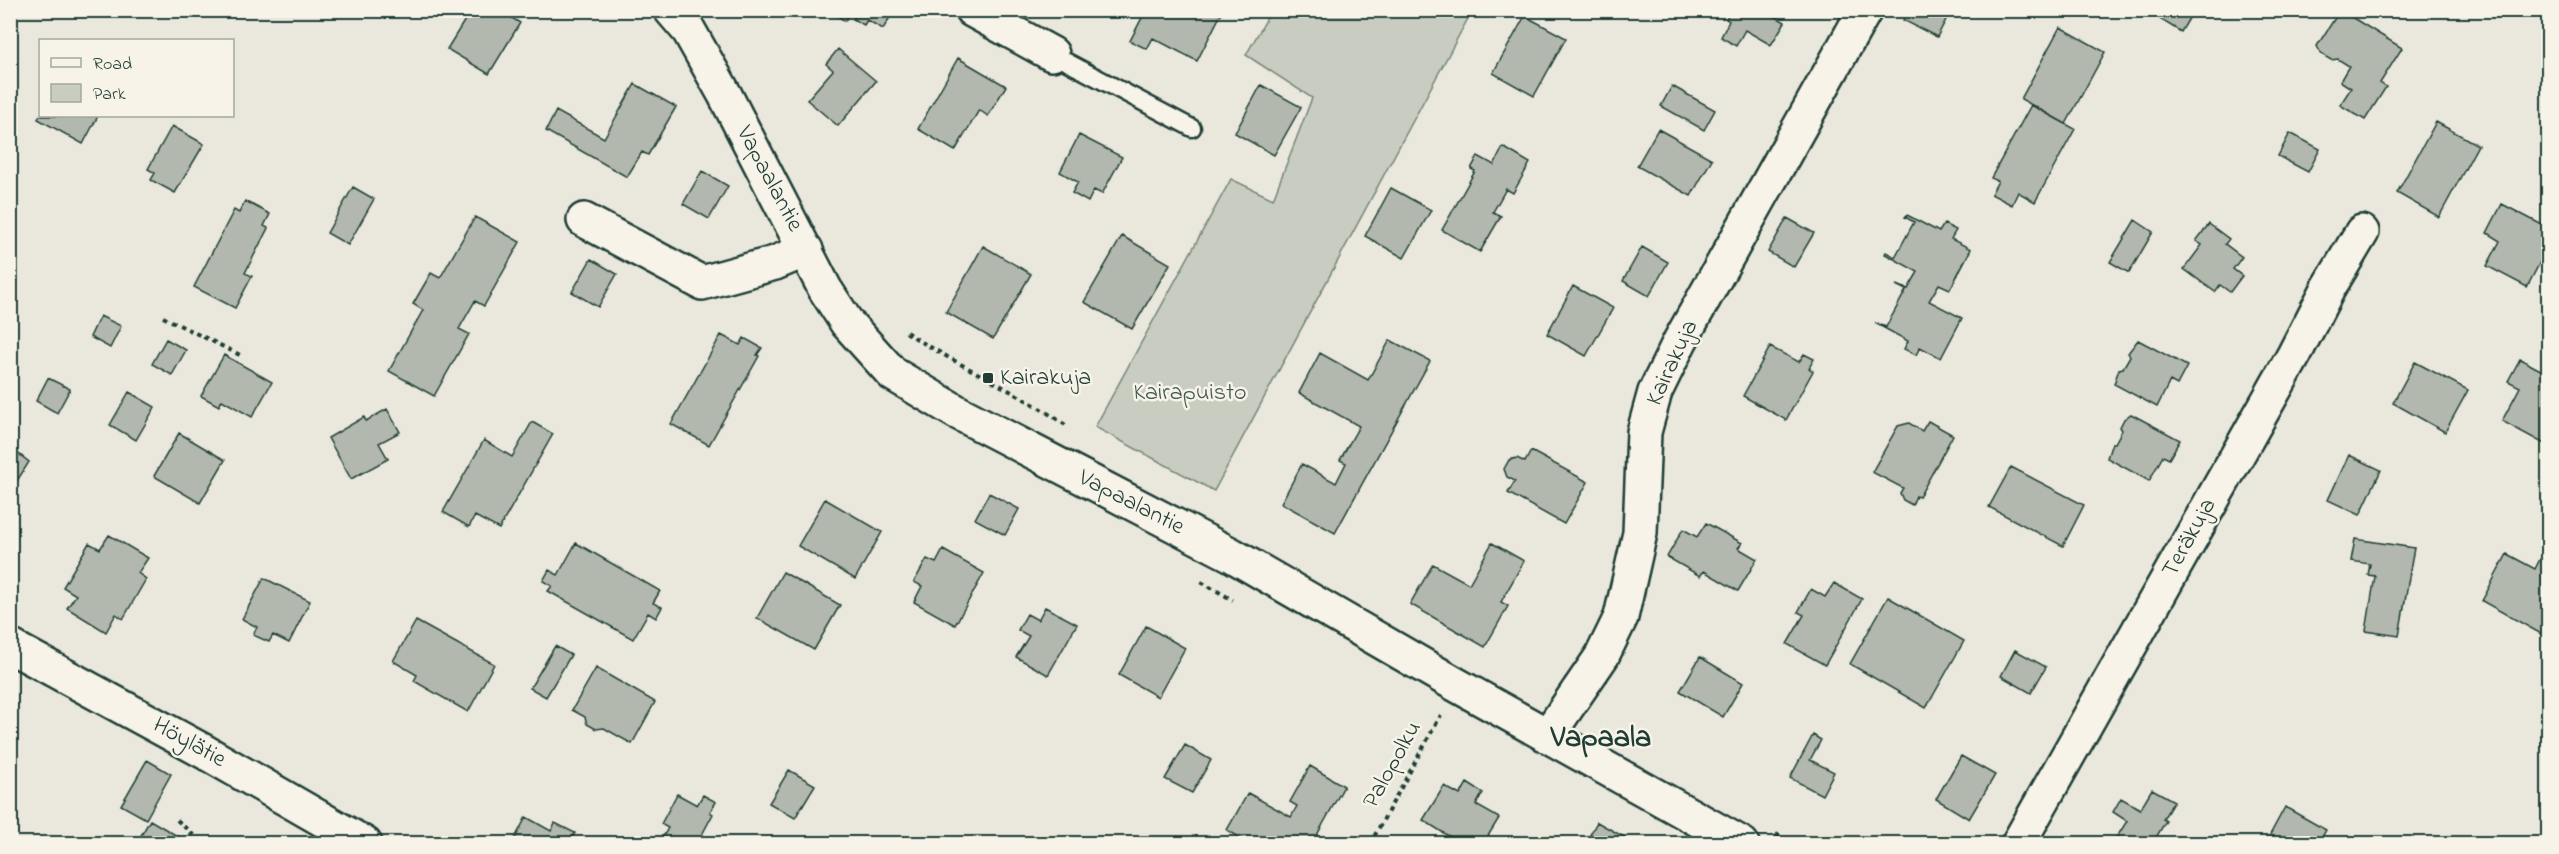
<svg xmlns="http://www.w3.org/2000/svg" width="2559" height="854" font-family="'Indie Flower',sans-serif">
	<rect width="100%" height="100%" fill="#eae8dd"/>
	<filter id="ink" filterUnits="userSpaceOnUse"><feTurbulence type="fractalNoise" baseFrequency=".0167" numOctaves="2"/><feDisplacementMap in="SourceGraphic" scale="12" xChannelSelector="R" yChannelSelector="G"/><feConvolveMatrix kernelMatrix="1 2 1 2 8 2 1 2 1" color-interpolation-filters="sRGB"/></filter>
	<g filter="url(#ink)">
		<path fill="#c8ccc1" stroke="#74847a" stroke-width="1.5" d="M 1271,11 L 1472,11 L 1214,491 L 1095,427 L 1231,179 L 1273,199 L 1312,98 L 1246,55 Z"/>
		<path fill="#b2b8ae" stroke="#1f3d34" stroke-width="1.5" d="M 471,10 L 499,10 L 520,23 L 489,74 L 447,49 Z
			M 828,10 L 851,10 L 845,21 Z
			M 853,10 L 885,10 L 892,14 L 883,29 L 867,20 L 864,25 L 853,19 L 857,13 Z
			M 1146,10 L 1223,10 L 1197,61 L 1153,38 L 1147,49 L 1130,41 Z
			M 1731,10 L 1780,10 L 1776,17 L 1785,22 L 1771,45 L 1745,30 L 1736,46 L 1721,37 L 1729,21 L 1726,19 Z
			M 1908,10 L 1951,10 L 1937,37 L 1903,20 Z
			M 2145,10 L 2194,10 L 2181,32 Z
			M 2340,10 L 2402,48 L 2380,83 L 2386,87 L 2365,120 L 2340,105 L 2351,88 L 2340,81 L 2349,66 L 2338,59 L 2331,60 L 2321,54 L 2317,46 Z
			M 1525,16 L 1566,38 L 1534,96 L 1493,73 Z
			M 2060,27 L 2105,52 L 2066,124 L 2021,99 Z
			M 838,49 L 876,81 L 838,126 L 807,100 L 833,70 L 826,64 Z
			M 958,58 L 1006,86 L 988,116 L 979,110 L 955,151 L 918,129 Z
			M 635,84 L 676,107 L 648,155 L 642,152 L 627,177 L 546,131 L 556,111 L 604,138 Z
			M 1261,85 L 1301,107 L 1274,155 L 1235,133 Z
			M 1672,86 L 1715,110 L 1704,130 L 1661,106 Z
			M 2031,105 L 2075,129 L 2035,202 L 2018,192 L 2012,205 L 1991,194 L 1998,181 L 1991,178 Z
			M 40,115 L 40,116 L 98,116 L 83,144 L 38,119 Z
			M 2436,122 L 2478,145 L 2439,217 L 2397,193 Z
			M 172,126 L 204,144 L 175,193 L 151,180 L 155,173 L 148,169 Z
			M 1658,129 L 1712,159 L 1691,196 L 1637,166 Z
			M 2290,133 L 2320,149 L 2308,172 L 2278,156 Z
			M 1079,135 L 1122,157 L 1102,194 L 1094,190 L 1088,202 L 1072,193 L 1078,182 L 1060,172 Z
			M 1503,147 L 1530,163 L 1513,193 L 1506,189 L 1493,212 L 1501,216 L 1480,252 L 1442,230 L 1475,171 L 1471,169 L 1478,156 L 1494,165 Z
			M 702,171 L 728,186 L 709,219 L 683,204 Z
			M 353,187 L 374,199 L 348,245 L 327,233 Z
			M 1391,188 L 1431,210 L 1404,258 L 1365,236 Z
			M 245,201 L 270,214 L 264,226 L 268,228 L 245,273 L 252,276 L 235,308 L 194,287 L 234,210 L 239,213 Z
			M 2502,204 L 2548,228 L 2548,247 L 2527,287 L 2487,266 L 2500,241 L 2487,233 Z
			M 1907,215 L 1939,232 L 1944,224 L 1956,230 L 1951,239 L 1971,249 L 1950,289 L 1939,284 L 1929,301 L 1962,318 L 1941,358 L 1920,347 L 1916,355 L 1904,349 L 1908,341 L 1875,323 L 1886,327 L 1906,290 L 1896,285 L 1908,289 L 1918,272 L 1885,254 L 1886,252 L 1895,257 L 1914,222 L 1905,217 Z
			M 475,217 L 520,242 L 484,306 L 475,301 L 459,329 L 469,334 L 434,396 L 389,371 L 423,310 L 413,304 L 431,273 L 440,278 Z
			M 1787,218 L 1814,233 L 1794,267 L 1768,252 Z
			M 2135,220 L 2153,232 L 2129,273 L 2110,262 Z
			M 2209,224 L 2229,239 L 2225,244 L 2242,257 L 2233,269 L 2242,276 L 2230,292 L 2220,285 L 2215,292 L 2184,269 L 2202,245 L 2196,241 Z
			M 1122,236 L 1170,264 L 1132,329 L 1084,302 Z
			M 983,246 L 1031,274 L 993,339 L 946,312 Z
			M 1642,247 L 1668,262 L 1649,296 L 1623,281 Z
			M 591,259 L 617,274 L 598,307 L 572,292 Z
			M 1573,286 L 1613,308 L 1586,356 L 1547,334 Z
			M 100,316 L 121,326 L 110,348 L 90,337 Z
			M 721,335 L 740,345 L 744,338 L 762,348 L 757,355 L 759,356 L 709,445 L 671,424 Z
			M 166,339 L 186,350 L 172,375 L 152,364 Z
			M 1390,340 L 1430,361 L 1335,533 L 1281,503 L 1302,464 L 1336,483 L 1346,463 L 1340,460 L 1359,426 L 1299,393 L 1320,353 L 1368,380 Z
			M 2138,340 L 2187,366 L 2177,385 L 2170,381 L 2157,407 L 2114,384 L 2119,369 L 2123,368 L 2130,356 L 2128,353 Z
			M 1770,347 L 1799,362 L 1804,354 L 1814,359 L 1809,368 L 1813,371 L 1786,420 L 1743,396 Z
			M 224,355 L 272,382 L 252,417 L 222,400 L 219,406 L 201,396 Z
			M 2520,359 L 2548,374 L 2548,446 L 2502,421 L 2520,387 L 2508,381 Z
			M 2415,362 L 2468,390 L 2445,432 L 2393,403 Z
			M 48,378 L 70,389 L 57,413 L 36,401 Z
			M 129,392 L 155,407 L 136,440 L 110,425 Z
			M 387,409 L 400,432 L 379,443 L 388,459 L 351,479 L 328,438 L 364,417 L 366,421 Z
			M 2131,414 L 2180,440 L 2169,459 L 2163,456 L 2149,481 L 2107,458 L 2112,443 L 2115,443 L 2122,430 L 2120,427 L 2124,419 Z
			M 1928,421 L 1953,435 L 1919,497 L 1916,496 L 1912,505 L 1903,500 L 1900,493 L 1903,488 L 1872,472 L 1898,426 L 1909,423 L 1922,431 Z
			M 532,422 L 553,434 L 499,529 L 475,516 L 469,527 L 443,512 L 484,440 L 512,457 Z
			M 179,433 L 225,460 L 200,503 L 154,476 Z
			M 10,447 L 29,462 L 10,492 Z
			M 1531,451 L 1588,482 L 1564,524 L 1508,493 L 1515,481 L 1507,477 L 1504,469 L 1509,460 L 1517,458 L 1525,462 Z
			M 2349,455 L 2381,470 L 2360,515 L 2328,500 Z
			M 2011,467 L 2084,505 L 2063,546 L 1989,507 Z
			M 989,493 L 1019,509 L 1005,535 L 975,519 Z
			M 825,499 L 882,532 L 855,579 L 798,546 Z
			M 1706,523 L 1742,543 L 1738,548 L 1757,559 L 1738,591 L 1704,571 L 1700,576 L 1667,557 L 1683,529 L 1697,537 Z
			M 109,535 L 148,558 L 138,573 L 146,579 L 123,619 L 116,614 L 106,632 L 67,608 L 76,595 L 63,587 L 89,543 L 100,549 Z
			M 2355,539 L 2414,548 L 2399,636 L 2366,631 L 2375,576 L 2368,575 L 2370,564 L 2351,561 Z
			M 576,543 L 660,591 L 653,603 L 662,607 L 656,618 L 648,613 L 633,639 L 548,591 L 552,586 L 543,581 L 549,570 L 558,575 Z
			M 1492,543 L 1524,561 L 1501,602 L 1508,606 L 1485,647 L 1410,604 L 1433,564 L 1469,584 Z
			M 943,550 L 984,573 L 955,625 L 914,602 L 922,586 L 914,582 L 927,559 L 936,563 Z
			M 2507,554 L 2535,569 L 2540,559 L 2548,564 L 2548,625 L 2543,635 L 2482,601 Z
			M 783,572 L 840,605 L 814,650 L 757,618 Z
			M 264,578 L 310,601 L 289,643 L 273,635 L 269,642 L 253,635 L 257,627 L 242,619 Z
			M 1834,583 L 1862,599 L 1825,665 L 1787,644 L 1804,615 L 1798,612 L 1811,589 L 1825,597 Z
			M 1888,597 L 1964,641 L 1926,708 L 1850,664 Z
			M 1045,607 L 1077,624 L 1048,675 L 1016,657 L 1029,636 L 1018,630 L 1027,614 L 1038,620 Z
			M 416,621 L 494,664 L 468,712 L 414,681 L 417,675 L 393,661 Z
			M 1146,626 L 1185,648 L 1158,697 L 1119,675 Z
			M 555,646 L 571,655 L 546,697 L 530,688 Z
			M 2015,650 L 2046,667 L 2031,693 L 2001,676 Z
			M 1700,657 L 1743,683 L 1723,717 L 1680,691 Z
			M 596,668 L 655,702 L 632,744 L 604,728 L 596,729 L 587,724 L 585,717 L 572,710 Z
			M 1813,735 L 1821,740 L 1810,760 L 1834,772 L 1822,795 L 1790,778 Z
			M 1185,745 L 1211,760 L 1192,793 L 1165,779 Z
			M 1961,756 L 1995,775 L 1969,819 L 1936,799 Z
			M 147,760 L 171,774 L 146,819 L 121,805 Z
			M 1310,766 L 1344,786 L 1312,844 L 1251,844 L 1227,830 L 1248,793 L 1291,817 L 1297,806 L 1290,802 Z
			M 789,770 L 815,785 L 795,818 L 769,803 Z
			M 1467,783 L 1483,793 L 1476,805 L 1499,818 L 1483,844 L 1461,844 L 1423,820 L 1444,786 L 1460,795 Z
			M 2152,789 L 2174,801 L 2163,819 L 2166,821 L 2152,844 L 2121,844 L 2115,840 L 2127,821 L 2113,812 L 2121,798 L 2140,809 Z
			M 677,794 L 697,805 L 703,795 L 716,802 L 710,812 L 713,814 L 697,844 L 690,840 L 688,844 L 659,844 L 668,828 L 661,824 Z
			M 2285,807 L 2326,830 L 2318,844 L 2265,844 Z
			M 526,817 L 551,831 L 555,823 L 575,833 L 569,844 L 512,844 Z
			M 150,820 L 191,844 L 136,844 Z
			M 1597,822 L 1626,838 L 1623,844 L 1585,844 Z"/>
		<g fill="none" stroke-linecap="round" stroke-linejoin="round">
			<g stroke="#1f3d34" stroke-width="21">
				<path id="service" d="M 1052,54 L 1192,128"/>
			</g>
			<g stroke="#1f3d34" stroke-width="38">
				<path id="minor" d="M 972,10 L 1052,54
					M 584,220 L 702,283 L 775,263 L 806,250
					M 10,646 L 205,752 L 365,844
					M 1548,735 L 1602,656 L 1621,617 L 1640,533 L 1644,432 L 1655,392 L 1680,341 L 1865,10
					M 2018,844 L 2294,355 L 2328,289 L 2362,232"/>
			</g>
			<g stroke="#1f3d34" stroke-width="38">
				<path id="tertiary" d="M 671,10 L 689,31 L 725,95 L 825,289 L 847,323 L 893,374 L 957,412 L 1232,555 L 1455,684 L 1742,844"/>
			</g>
			<path stroke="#1f3d34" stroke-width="4" stroke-dasharray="4.5 4.5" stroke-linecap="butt" d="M 163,317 L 240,355
				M 906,332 C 958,366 1016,390 1067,426
				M 1201,582 L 1233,600
				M 177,820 L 203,844
				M 1776,834 L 1792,844
				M 1370,844 L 1441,715"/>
			<use href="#service" stroke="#f7f3e8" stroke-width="16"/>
			<use href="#minor" stroke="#f7f3e8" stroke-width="33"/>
			<use href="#tertiary" stroke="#f7f3e8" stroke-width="33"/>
		</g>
	</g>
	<rect fill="#1f3d34" stroke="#f7f3e8" stroke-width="2" x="982" y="372" width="12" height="12" rx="3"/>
	<g text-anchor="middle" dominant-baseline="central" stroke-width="5" stroke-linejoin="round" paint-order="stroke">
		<g font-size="24" fill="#1f3d34" stroke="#f7f3e8">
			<text transform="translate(769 179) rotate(62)">Vapaalantie</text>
			<text transform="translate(1673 363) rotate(-65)">Kairakuja</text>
			<text transform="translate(1131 503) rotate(27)">Vapaalantie</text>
			<text transform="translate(2190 538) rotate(-61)">Teräkuja</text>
			<text transform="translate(189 743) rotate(29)">Höylätie</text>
			<text transform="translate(1393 765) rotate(-61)">Palopolku</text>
		</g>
		<g font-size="24" fill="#1f3d34" stroke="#f7f3e8" text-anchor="start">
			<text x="1000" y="378">Kairakuja</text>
		</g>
		<g font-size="24" fill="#415a50" stroke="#f7f3e8">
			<text x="1190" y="393">Kairapuisto</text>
		</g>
		<g font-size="30" font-weight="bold" fill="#1f3d34" stroke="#f7f3e8">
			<text x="1601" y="739">Vapaala</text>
		</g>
	</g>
	<rect width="2559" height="854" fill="none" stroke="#f7f3e8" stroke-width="36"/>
	<rect x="18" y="18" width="2523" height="818" fill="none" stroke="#1f3d34" stroke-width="2" filter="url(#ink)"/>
	<rect x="39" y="39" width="195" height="78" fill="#f7f3e8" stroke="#a1aaa0" stroke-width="1.5"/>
	<rect x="51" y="58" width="30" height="9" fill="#f7f3e8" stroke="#a1aaa0" stroke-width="1.5"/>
	<text x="93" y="69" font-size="18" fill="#1f3d34">Road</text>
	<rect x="51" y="84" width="30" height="18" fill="#c8ccc1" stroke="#a1aaa0" stroke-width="1.5"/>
	<text x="93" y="99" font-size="18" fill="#1f3d34">Park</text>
</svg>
